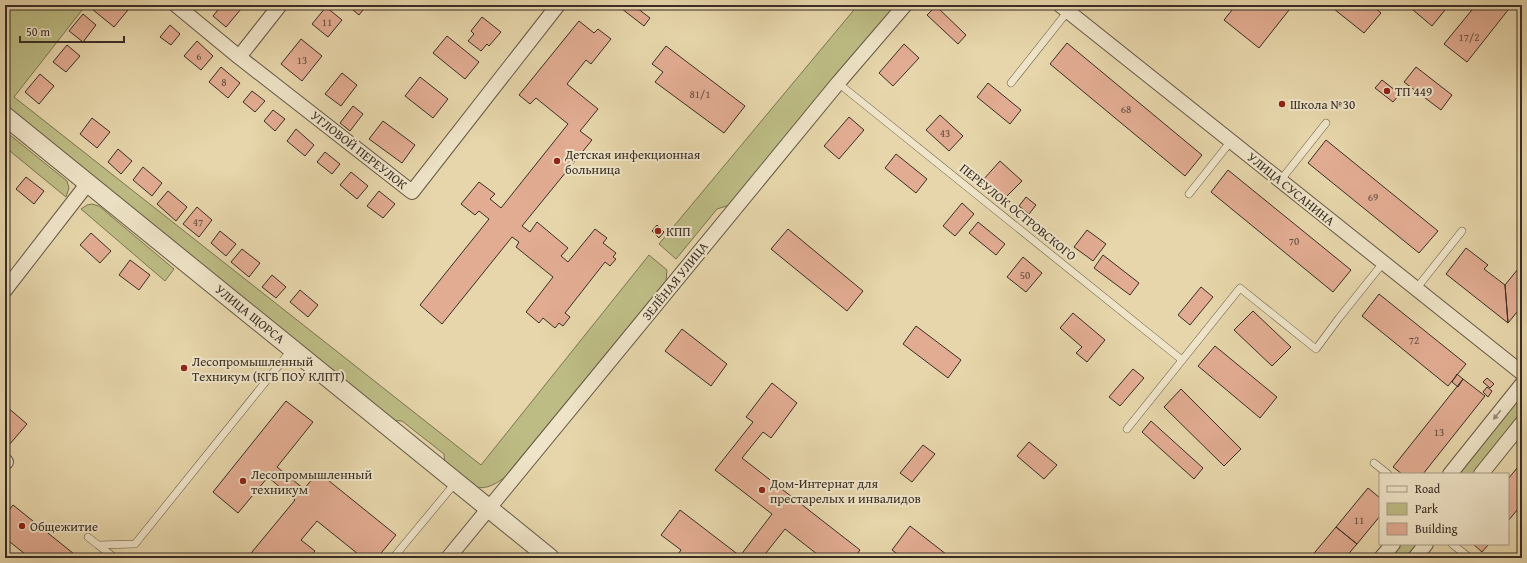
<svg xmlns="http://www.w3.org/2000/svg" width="1527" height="563" font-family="'Gentium Book Plus',serif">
	<rect width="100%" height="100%" fill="#e7d6ab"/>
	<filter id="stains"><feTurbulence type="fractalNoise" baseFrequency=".005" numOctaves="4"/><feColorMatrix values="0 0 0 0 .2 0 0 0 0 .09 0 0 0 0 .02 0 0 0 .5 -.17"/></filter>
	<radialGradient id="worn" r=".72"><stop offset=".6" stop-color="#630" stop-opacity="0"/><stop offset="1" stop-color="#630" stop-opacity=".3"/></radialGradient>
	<path fill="#bdbc84" stroke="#7b7554" d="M 5,5 L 86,5 L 14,97 L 481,465 L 649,255 L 667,270 L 666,281 L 505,477 C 477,499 468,483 445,465 L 444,454 L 402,421 L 389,420 L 5,106 Z
		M 858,5 L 897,5 L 730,205 L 717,209 L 676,259 L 659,244 Z
		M 5,131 L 67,181 L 69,188 L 66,197 L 5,147 Z
		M 92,204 L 99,206 L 174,269 L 165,281 L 81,209 L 87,205 Z
		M 1522,393 L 1522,414 L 1474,474 L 1456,474 Z
		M 1400,544 L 1417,544 L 1406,558 L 1388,558 Z"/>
	<path fill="#e2ac92" stroke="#392e25" d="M 95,5 L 132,5 L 114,27 L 92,9 Z
		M 222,5 L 237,5 L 241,9 L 226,27 L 213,16 Z
		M 347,5 L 367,5 L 359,15 Z
		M 625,5 L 633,5 L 650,18 L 644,26 L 622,9 Z
		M 1236,5 L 1293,5 L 1259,48 L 1224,20 Z
		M 1329,5 L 1371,5 L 1381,13 L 1364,33 Z
		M 1417,5 L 1449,5 L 1432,26 L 1413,10 Z
		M 1476,5 L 1512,5 L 1467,62 L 1444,44 Z
		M 936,6 L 966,35 L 958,44 L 927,15 Z
		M 326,7 L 342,20 L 328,37 L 312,24 Z
		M 83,14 L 96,25 L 83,42 L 69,31 Z
		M 482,17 L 501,32 L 489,46 L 487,44 L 481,51 L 468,41 L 474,34 L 471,31 Z
		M 579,21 L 594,33 L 598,29 L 611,39 L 591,64 L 586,60 L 567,84 L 598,109 L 580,131 L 592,140 L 522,226 L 530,232 L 537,222 L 568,248 L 561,256 L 568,262 L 595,229 L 607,238 L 603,243 L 616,253 L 613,257 L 616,259 L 610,266 L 605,262 L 565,313 L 570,317 L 563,326 L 559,323 L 555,328 L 543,318 L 539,323 L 526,312 L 553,277 L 516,247 L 519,242 L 512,237 L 442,324 L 420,305 L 489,219 L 479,211 L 475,215 L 461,204 L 479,182 L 495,194 L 490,199 L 501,208 L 568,124 L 536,98 L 530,104 L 519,95 Z
		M 170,25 L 180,34 L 171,45 L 160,37 Z
		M 447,36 L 479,62 L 465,79 L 433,53 Z
		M 301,39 L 322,56 L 302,81 L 281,64 Z
		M 197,41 L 213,56 L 201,70 L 184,56 Z
		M 1067,43 L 1202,155 L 1185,176 L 1050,64 Z
		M 904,44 L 919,58 L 893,86 L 879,73 Z
		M 67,45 L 80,56 L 66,72 L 53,62 Z
		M 666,46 L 745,106 L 724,133 L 655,82 L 663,72 L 652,64 Z
		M 221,67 L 240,83 L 228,98 L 209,82 Z
		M 1416,67 L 1452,95 L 1441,110 L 1404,82 Z
		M 342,73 L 357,85 L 341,106 L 325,94 Z
		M 40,74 L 54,86 L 39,104 L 25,92 Z
		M 420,77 L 448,99 L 433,118 L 405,96 Z
		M 1382,80 L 1400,94 L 1393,102 L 1375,88 Z
		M 988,83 L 1021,110 L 1010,124 L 977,97 Z
		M 252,91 L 265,101 L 255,112 L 243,102 Z
		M 353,106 L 363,114 L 350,131 L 340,123 Z
		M 273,110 L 285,119 L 275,131 L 264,121 Z
		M 940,115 L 963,136 L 949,151 L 926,130 Z
		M 849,117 L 864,130 L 839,159 L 824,146 Z
		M 92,118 L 110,132 L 97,148 L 80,134 Z
		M 383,121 L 415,145 L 402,163 L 369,139 Z
		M 296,129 L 314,145 L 305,156 L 287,141 Z
		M 1326,140 L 1438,231 L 1419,253 L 1308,163 Z
		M 118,149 L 132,161 L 121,174 L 108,162 Z
		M 325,152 L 340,164 L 332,174 L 317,162 Z
		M 896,154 L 927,179 L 916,193 L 885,168 Z
		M 1000,161 L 1022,181 L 1004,199 L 983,180 Z
		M 143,167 L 162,183 L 152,196 L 133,180 Z
		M 1228,170 L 1351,270 L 1333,292 L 1211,192 Z
		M 351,172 L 368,186 L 357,199 L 340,185 Z
		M 26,177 L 44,191 L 34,204 L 16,189 Z
		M 168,191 L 187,207 L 176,221 L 157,204 Z
		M 379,191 L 395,204 L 383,218 L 367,206 Z
		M 1026,197 L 1036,205 L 1029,214 L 1019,206 Z
		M 962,203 L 974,214 L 955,236 L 943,226 Z
		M 197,207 L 212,220 L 199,237 L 183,224 Z
		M 978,222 L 1005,244 L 996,255 L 969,233 Z
		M 657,225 L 664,232 L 659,238 L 652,231 Z
		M 788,229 L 863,291 L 847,311 L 771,249 Z
		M 1087,230 L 1106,244 L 1093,261 L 1074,247 Z
		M 220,231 L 236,244 L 226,256 L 211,243 Z
		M 91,233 L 111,251 L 100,263 L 80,245 Z
		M 1466,248 L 1488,265 L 1484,269 L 1505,285 L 1508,323 L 1446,274 Z
		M 242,249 L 260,263 L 249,277 L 231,262 Z
		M 1103,255 L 1139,283 L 1130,295 L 1094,268 Z
		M 1023,257 L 1042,273 L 1026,292 L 1007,277 Z
		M 130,260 L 150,275 L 139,290 L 119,275 Z
		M 1522,264 L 1522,306 L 1508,323 L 1505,285 Z
		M 272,275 L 286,287 L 276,298 L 262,287 Z
		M 1201,287 L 1213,297 L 1190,325 L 1178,315 Z
		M 300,290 L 318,305 L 308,317 L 290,302 Z
		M 1379,294 L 1466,364 L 1448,386 L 1362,316 Z
		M 1253,311 L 1291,347 L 1272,366 L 1234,330 Z
		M 1073,313 L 1105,340 L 1087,362 L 1076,353 L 1082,347 L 1060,328 Z
		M 916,326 L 961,360 L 948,378 L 903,344 Z
		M 682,329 L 727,364 L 711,386 L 665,351 Z
		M 1215,346 L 1277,397 L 1260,418 L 1198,366 Z
		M 1133,369 L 1144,378 L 1120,406 L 1109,397 Z
		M 1457,374 L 1463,379 L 1458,387 L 1452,382 Z
		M 1487,378 L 1494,384 L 1490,388 L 1483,382 Z
		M 1463,379 L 1485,396 L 1423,474 L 1402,474 L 1393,467 Z
		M 772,383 L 797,403 L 771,438 L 763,432 L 742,458 L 860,550 L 854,558 L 822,558 L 785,529 L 762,558 L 675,558 L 681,550 L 661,535 L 680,510 L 740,556 L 772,514 L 715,470 L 753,422 L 746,417 Z
		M 1487,387 L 1492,391 L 1488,397 L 1483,392 Z
		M 1181,389 L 1241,449 L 1224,466 L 1164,407 Z
		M 286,401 L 313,422 L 277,467 L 304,489 L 318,472 L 396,535 L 377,558 L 363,558 L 317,521 L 301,540 L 315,551 L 309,558 L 247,558 L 295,500 L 268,477 L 238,513 L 213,492 Z
		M 7,407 L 27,424 L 9,445 L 5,441 L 5,409 Z
		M 1151,421 L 1203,468 L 1194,479 L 1142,432 Z
		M 1029,442 L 1057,465 L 1044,479 L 1017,456 Z
		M 923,445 L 935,454 L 912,482 L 900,473 Z
		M 1522,462 L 1522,504 L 1508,521 L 1508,479 Z
		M 1368,488 L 1380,498 L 1380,516 L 1357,544 L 1336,527 Z
		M 13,505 L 79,558 L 30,558 L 5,538 L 5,515 Z
		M 910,526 L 951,558 L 903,558 L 892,550 Z
		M 1336,527 L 1357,544 L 1345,558 L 1310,558 Z
		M 1473,544 L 1489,544 L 1482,552 Z"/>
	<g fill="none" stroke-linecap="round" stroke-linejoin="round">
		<g stroke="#645846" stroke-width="8">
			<path id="service" d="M 838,83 L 1182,360
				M 1011,83 L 1068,11
				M 1280,181 L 1326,123
				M 1189,194 L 1231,141
				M 1416,289 L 1462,231
				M 1127,429 L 1240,288 L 1316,349 L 1339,318 L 1383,263
				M 1374,463 L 1388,474
				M 88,537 L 98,545 L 135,544 L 292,349
				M 1452,544 L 1470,558
				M 98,545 L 115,558
				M 393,558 L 456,482"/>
		</g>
		<g stroke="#645846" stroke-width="16">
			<path id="minor" d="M 176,5 L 239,57 L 412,192 L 558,5
				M 1060,5 L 1522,373
				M 239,57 L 280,5
				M 5,290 L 88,183
				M 5,461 L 6,462
				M 1450,474 L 1522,384
				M 1481,474 L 1522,423
				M 448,558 L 838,83 L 905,5
				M 1381,558 L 1393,544
				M 1415,558 L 1426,544"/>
		</g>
		<g stroke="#645846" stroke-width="20">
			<path id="tertiary" d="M 5,116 L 550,558"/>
		</g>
		<use href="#service" stroke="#efe4c8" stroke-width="7"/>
		<use href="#minor" stroke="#efe4c8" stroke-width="14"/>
		<use href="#tertiary" stroke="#efe4c8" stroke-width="18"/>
	</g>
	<defs><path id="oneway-solid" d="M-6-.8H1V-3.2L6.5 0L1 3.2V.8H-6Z"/></defs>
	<use fill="#948976" href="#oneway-solid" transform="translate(1497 415) rotate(129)"/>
	<g fill="#8f2418" stroke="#efe4c8" stroke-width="1.5">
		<circle cx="1387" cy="91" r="4"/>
		<circle cx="1282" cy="104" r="4"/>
		<circle cx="557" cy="161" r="4"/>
		<circle cx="658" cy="231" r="4"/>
		<circle cx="184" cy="368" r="4"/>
		<circle cx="243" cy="481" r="4"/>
		<circle cx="762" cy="490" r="4"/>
		<circle cx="22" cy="526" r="4"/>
	</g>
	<g text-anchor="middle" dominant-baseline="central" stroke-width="4" stroke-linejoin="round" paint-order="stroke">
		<g font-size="11" fill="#634e40">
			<text x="327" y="22">11</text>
			<text x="1469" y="37">17/2</text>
			<text x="199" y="56">6</text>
			<text x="302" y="60">13</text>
			<text x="224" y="82">8</text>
			<text x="700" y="94">81/1</text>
			<text x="1126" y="109">68</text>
			<text x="945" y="133">43</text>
			<text x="1373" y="197">69</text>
			<text x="198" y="222">47</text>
			<text x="1294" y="241">70</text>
			<text x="1025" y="275">50</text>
			<text x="1414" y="340">72</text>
			<text x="1439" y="432">13</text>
			<text x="1359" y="520">11</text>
		</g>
		<g font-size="13" fill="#392e25" stroke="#efe4c8" text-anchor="start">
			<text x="1395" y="91">ТП 449</text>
			<text x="1290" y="104">Школа №30</text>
			<text x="565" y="154">Детская инфекционная<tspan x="565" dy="15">больница</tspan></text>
			<text x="666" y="231">КПП</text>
			<text x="192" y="361">Лесопромышленный<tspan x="192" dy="15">Техникум (КГБ ПОУ КЛПТ)</tspan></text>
			<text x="251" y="474">Лесопромышленный<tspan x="251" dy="15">техникум</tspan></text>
			<text x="770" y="483">Дом-Интернат для<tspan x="770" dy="15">престарелых и инвалидов</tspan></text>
			<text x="30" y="526">Общежитие</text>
		</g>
		<g font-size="13" fill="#392e25" stroke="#efe4c8">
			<text transform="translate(359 150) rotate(38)">УГЛОВОЙ ПЕРЕУЛОК</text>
			<text transform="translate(1291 189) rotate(39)">УЛИЦА СУСАНИНА</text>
			<text transform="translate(1018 212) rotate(39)">ПЕРЕУЛОК ОСТРОВСКОГО</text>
			<text transform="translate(675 281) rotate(-51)">ЗЕЛЁНАЯ УЛИЦА</text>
			<text transform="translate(250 314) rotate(39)">УЛИЦА ЩОРСА</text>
		</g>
	</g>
	<rect width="1527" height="563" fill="none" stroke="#e7d6ab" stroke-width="20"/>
	<rect x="6" y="6" width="1515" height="551" fill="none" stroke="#392e25" stroke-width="2"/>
	<rect x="10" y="10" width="1507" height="543" fill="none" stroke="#392e25"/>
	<rect x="1379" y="473" width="130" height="72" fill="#efe4c8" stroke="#a69b87"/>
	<rect x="1387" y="486" width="20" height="6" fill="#efe4c8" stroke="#a69b87"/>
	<text x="1415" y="493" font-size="12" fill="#392e25">Road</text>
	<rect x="1387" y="503" width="20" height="12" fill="#bdbc84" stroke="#a69b87"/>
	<text x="1415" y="513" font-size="12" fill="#392e25">Park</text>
	<rect x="1387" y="523" width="20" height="12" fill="#e2ac92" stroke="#a69b87"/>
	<text x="1415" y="533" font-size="12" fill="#392e25">Building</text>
	<path d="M20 36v6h104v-6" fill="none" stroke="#392e25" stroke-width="2"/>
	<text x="26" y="36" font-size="12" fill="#392e25" stroke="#efe4c8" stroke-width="3" paint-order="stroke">50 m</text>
	<rect width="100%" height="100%" filter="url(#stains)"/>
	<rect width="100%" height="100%" fill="url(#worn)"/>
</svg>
